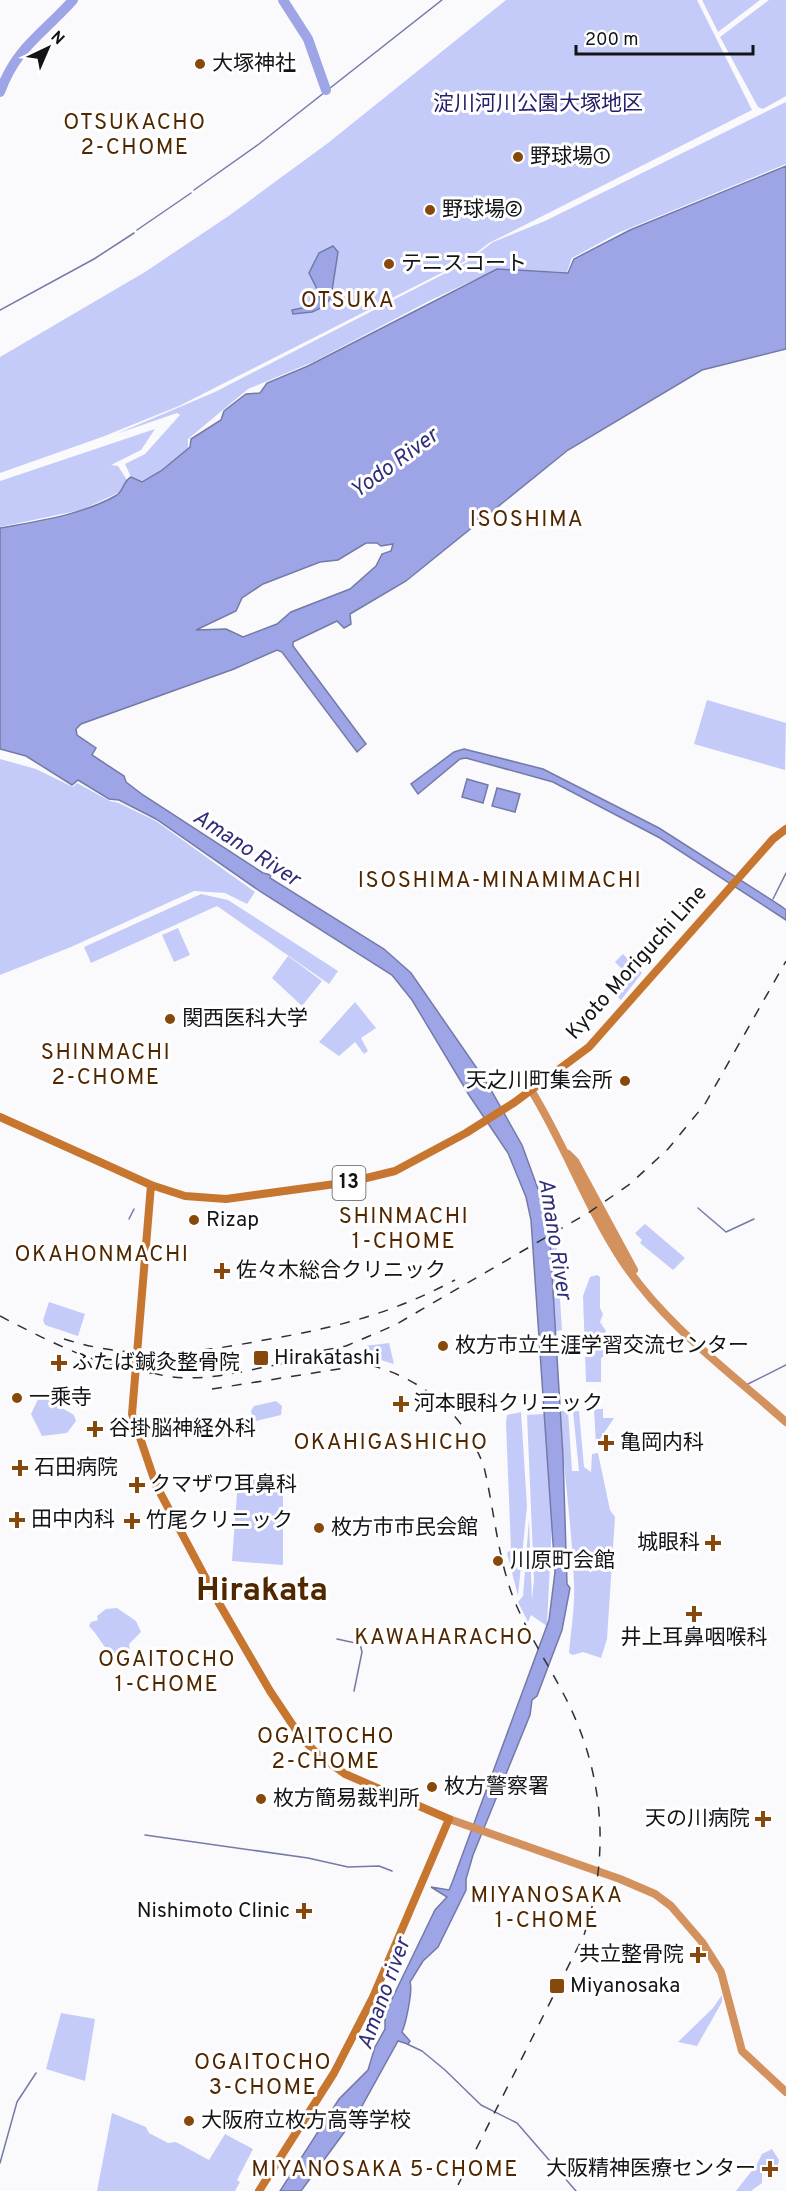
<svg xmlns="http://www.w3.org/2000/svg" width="786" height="2191" font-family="Overpass,'Noto Sans JP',sans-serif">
	<rect width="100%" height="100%" fill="#fafafd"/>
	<path fill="#c5cbf8" d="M 506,0 L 697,0 L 752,110 L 489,243 L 467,260 L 179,406 L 102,437 L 0,473 L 0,357 L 145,272 L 230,215 L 328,143 Z
		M 702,0 L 760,0 L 718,32 Z
		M 769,0 L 786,0 L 786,96 L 763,109 L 758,107 L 720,37 Z
		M 786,102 L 786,164 L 618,233 L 572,258 L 567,272 L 497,269 L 431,300 L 313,362 L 248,389 L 188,439 L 188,448 L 161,471 L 141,481 L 131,477 L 125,464 L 145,454 L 180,415 L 177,413 L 116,434 L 215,392 L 467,262 L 493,242 L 545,221 Z
		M 155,429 L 141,450 L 111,465 L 118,466 L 127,480 L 120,492 L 81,510 L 0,527 L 0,481 Z
		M 707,700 L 786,723 L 785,770 L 694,744 Z
		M 0,759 L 36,769 L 73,787 L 77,783 L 110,801 L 119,803 L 156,821 L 255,892 L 247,904 L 225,893 L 194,891 L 71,947 L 0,975 Z
		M 201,894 L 228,900 L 338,971 L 329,984 L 217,906 L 91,963 L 84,947 Z
		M 178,928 L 190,955 L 174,962 L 162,935 Z
		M 623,954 L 642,973 L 621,1000 L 610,990 L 626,973 L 615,962 Z
		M 288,956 L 322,981 L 302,1006 L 272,978 Z
		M 355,1002 L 376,1028 L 361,1038 L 368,1051 L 364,1054 L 355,1042 L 339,1056 L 319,1042 Z
		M 645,1224 L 685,1258 L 673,1270 L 640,1243 L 642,1240 L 635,1233 Z
		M 556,1237 L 562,1330 L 553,1332 L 550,1241 Z
		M 597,1275 L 600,1277 L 600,1308 L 603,1314 L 600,1322 L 606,1331 L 602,1340 L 612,1350 L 601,1358 L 601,1382 L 586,1382 L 583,1296 L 590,1277 Z
		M 49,1302 L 85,1314 L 78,1336 L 45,1325 L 43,1320 Z
		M 389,1343 L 394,1364 L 364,1355 L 365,1346 Z
		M 40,1395 L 74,1415 L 76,1421 L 67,1433 L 42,1436 L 31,1414 Z
		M 276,1401 L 282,1406 L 281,1415 L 256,1421 L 253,1419 L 251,1411 L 254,1406 Z
		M 594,1409 L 603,1409 L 603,1418 L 614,1418 L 596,1445 Z
		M 560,1411 L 568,1411 L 572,1471 L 579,1471 L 573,1411 L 579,1411 L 584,1467 L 591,1472 L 592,1454 L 598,1453 L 610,1510 L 615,1517 L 607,1639 L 601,1658 L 583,1652 L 573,1655 L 569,1653 C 571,1630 575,1607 574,1584 C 572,1525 563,1469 560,1411 Z
		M 521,1412 L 527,1506 L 518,1596 L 507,1553 L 511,1550 L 506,1423 L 507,1415 Z
		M 544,1414 L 552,1523 L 547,1626 L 531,1615 L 528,1622 L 518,1602 L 523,1596 L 529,1519 L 532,1600 L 534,1579 L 527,1415 Z
		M 244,1479 L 275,1481 L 275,1490 L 283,1491 L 283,1565 L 232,1561 L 238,1480 Z
		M 117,1608 L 136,1621 L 141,1632 L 129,1644 L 130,1652 L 126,1660 C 106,1657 102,1639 89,1626 L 91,1622 L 98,1620 L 97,1616 L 106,1609 Z
		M 722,1995 L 722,2002 L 697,2046 L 678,2042 L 713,2008 Z
		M 61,2013 L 95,2019 L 85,2081 L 46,2069 Z
		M 112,2113 L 146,2127 L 149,2133 L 168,2143 L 176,2142 L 209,2160 L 225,2134 L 253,2149 L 237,2180 L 240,2182 L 235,2191 L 97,2191 Z
		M 772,2149 L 779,2160 L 777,2169 L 762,2172 L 762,2183 L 751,2191 L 736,2191 L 757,2164 L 762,2154 Z"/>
	<path fill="#9ea5e6" stroke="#747aa8" stroke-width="1.5" fill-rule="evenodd" d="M 786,166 L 786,349 L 702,370 L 568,450 L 406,581 L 350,614 L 351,624 L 344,628 L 337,621 L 293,642 L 293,646 L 366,744 L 357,752 L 282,652 L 277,650 L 234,669 L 81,724 L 76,729 L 77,735 L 96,748 L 92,755 L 124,776 L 126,782 L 143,795 L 263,873 L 271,875 L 270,878 L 384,949 L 411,973 L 487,1083 L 522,1145 L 542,1200 L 550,1241 L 563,1456 L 567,1584 L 570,1588 L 562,1630 L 537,1696 L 532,1700 L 530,1715 L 473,1855 L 466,1879 L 466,1890 L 438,1947 L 423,1961 L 410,1982 C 413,1990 406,2023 402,2032 L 410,2041 L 408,2044 L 398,2041 L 357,2115 L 301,2191 L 280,2191 L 339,2099 L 368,2070 L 375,2047 L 385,2029 L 385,2017 L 391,2001 L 435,1910 L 447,1897 L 431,1887 L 449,1890 L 452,1883 L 549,1620 L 555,1572 L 531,1220 L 526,1197 L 508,1153 L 469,1095 L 412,1000 L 392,975 L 261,892 L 156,819 L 119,800 L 109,799 L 78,780 L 72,785 L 26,756 L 0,749 L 0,528 C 39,521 82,515 117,495 C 124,490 123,481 131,477 L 142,482 L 161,471 L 190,447 L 191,439 L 221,420 L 224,411 L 246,394 L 260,393 L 267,383 L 308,366 L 497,269 L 568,273 L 574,259 L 630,230 ZM 366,543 L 377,543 L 381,546 L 393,544 L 391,551 L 382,554 L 376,566 L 350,589 L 291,612 L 277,624 L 243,637 L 226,629 L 196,630 L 236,611 L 242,598 L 263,584 L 320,562 L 338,560 Z
		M 333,246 L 338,252 L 331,297 L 325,306 L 312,312 L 293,314 L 292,310 L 307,307 L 319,299 L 319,293 L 309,273 L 319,253 Z
		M 464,749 L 543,769 L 659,828 L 781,906 L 786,910 L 786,920 L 660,838 L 553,782 L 466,758 L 460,759 L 418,794 L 411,784 L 454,752 Z
		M 467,779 L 488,785 L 483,803 L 462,797 Z
		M 497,788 L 520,794 L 515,812 L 492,806 Z"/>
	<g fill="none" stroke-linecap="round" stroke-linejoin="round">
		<path stroke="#747aa8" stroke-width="1.5" d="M 194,190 L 259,144 L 442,0
			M 137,230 L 191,193
			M 0,310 L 94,259 L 134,233
			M 773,899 L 786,873
			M 698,1208 L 726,1232 L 754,1219
			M 129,1219 L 134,1209
			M 748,1384 L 786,1365
			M 337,1639 L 360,1644 L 362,1652 L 354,1691
			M 145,1835 L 308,1858 L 348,1867 L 379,1866 L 392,1871
			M 407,2044 L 422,2051 L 445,2070 L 481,2105 L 517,2123 L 576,2191
			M 0,2163 L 17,2102 L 36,2073"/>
		<path stroke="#9ea5e6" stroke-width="10" d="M 283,0 L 308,39 L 326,90
			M 0,92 C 17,46 43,34 73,0"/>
		<path stroke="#d3915d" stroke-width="8" d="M 531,1090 C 565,1145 586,1205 621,1259 C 663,1324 729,1371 786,1422
			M 568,1154 L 575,1161 L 634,1270
			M 449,1819 L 620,1879 L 655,1894 L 671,1906 L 702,1942 L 721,1972 L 742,2051 L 786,2092"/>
		<path stroke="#c7762f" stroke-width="8" d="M 0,1117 L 151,1185 L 185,1196 L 226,1199 L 350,1182 L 395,1171 L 466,1133 L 515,1102 L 589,1047 L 773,839 L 786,829
			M 151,1185 L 132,1414 L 156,1485 L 220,1605 L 270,1691 L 298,1733 L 316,1753 L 345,1774 L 449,1819 L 373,1997 L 334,2073 L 259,2191"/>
		<path stroke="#2e2f33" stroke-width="1.5" stroke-dasharray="10 10" stroke-linecap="butt" d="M 0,1316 C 50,1342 104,1370 161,1374
			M 64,1339 C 138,1362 196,1353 270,1339 C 339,1327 393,1313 455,1280
			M 304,1354 L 346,1346 L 395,1325 L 588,1213 L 630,1184 L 668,1149 L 705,1104 L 786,961
			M 153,1373 C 205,1388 258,1364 311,1360 C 387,1355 458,1394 484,1467 C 495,1513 498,1565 518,1609 C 533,1643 555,1675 571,1709 C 605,1782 609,1860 584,1935 L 455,2191
			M 212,1389 L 345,1368"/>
	</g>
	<g fill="#87490b" stroke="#fff" stroke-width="2">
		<circle cx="200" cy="64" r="6"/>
		<circle cx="518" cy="157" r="6"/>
		<circle cx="430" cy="210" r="6"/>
		<circle cx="389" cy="264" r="6"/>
		<circle cx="170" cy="1019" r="6"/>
		<circle cx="625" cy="1081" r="6"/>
		<circle cx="194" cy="1220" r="6"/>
		<path d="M219 1262h6v6h6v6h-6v6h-6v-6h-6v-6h6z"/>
		<circle cx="443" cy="1346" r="6"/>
		<rect x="253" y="1350" width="16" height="16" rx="3"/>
		<path d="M56 1354h6v6h6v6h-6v6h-6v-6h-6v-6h6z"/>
		<circle cx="17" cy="1398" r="6"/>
		<path d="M398 1395h6v6h6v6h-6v6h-6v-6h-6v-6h6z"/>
		<path d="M92 1420h6v6h6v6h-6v6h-6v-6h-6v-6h6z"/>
		<path d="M603 1434h6v6h6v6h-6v6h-6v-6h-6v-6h6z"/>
		<path d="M17 1459h6v6h6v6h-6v6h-6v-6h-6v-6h6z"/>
		<path d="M134 1476h6v6h6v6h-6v6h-6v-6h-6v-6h6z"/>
		<path d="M14 1511h6v6h6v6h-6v6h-6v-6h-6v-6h6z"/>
		<path d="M129 1512h6v6h6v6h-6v6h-6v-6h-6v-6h6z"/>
		<circle cx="319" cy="1528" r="6"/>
		<path d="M710 1534h6v6h6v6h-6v6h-6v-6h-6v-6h6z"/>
		<circle cx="498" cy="1561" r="6"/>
		<path d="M691 1605h6v6h6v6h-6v6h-6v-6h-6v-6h6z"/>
		<circle cx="432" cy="1787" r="6"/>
		<circle cx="261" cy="1799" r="6"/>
		<path d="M760 1810h6v6h6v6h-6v6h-6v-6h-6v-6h6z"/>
		<path d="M301 1902h6v6h6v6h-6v6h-6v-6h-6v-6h6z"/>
		<path d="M695 1946h6v6h6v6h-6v6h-6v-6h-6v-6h6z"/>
		<rect x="549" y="1978" width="16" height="16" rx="3"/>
		<circle cx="189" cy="2121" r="6"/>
		<path d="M767 2160h6v6h6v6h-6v6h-6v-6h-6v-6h6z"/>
	</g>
	<g text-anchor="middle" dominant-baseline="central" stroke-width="6" stroke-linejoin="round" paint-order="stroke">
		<rect fill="#fff" stroke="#5a5a5d" stroke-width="1.5" x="332.5" y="1166" width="33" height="34" rx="4.5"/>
		<g font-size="20" font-weight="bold" fill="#131418">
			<text x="349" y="1183">13</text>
		</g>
		<g font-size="21" fill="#131418" stroke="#fff" text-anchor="start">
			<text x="212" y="64">大塚神社</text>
			<text x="530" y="157">野球場①</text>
			<text x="442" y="210">野球場②</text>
			<text x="401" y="264">テニスコート</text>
			<text x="182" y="1019">関西医科大学</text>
			<text x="613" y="1081" text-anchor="end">天之川町集会所</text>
			<text x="206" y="1220">Rizap</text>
			<text x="236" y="1271">佐々木総合クリニック</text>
			<text x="455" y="1346">枚方市立生涯学習交流センター</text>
			<text x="274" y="1358">Hirakatashi</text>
			<text x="72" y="1363">ふたば鍼灸整骨院</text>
			<text x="29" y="1398">一乘寺</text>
			<text x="414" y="1404">河本眼科クリニック</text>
			<text x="109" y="1429">谷掛脳神経外科</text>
			<text x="620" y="1443">亀岡内科</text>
			<text x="34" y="1468">石田病院</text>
			<text x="150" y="1485">クマザワ耳鼻科</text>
			<text x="31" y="1520">田中内科</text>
			<text x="146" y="1521">竹尾クリニック</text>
			<text x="331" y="1528">枚方市市民会館</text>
			<text x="700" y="1543" text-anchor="end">城眼科</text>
			<text x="510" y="1561">川原町会館</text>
			<text x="694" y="1638" text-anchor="middle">井上耳鼻咽喉科</text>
			<text x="444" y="1787">枚方警察署</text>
			<text x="273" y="1799">枚方簡易裁判所</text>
			<text x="750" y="1819" text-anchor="end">天の川病院</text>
			<text x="290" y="1911" text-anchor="end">Nishimoto Clinic</text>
			<text x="684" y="1955" text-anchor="end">共立整骨院</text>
			<text x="570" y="1986">Miyanosaka</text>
			<text x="201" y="2121">大阪府立枚方高等学校</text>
			<text x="756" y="2169" text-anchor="end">大阪精神医療センター</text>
		</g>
		<g font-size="21" fill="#25206b" stroke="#fff">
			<text x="538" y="104">淀川河川公園大塚地区</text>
		</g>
		<g font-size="21" fill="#131418" stroke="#fff">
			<text transform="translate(637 963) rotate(-48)">Kyoto Moriguchi Line</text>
		</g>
		<g font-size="22" letter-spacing="1.5" fill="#512700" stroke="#fff">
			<text x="135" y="123">OTSUKACHO<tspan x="135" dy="25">2-CHOME</tspan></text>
			<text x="348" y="301">OTSUKA</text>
			<text x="527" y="520">ISOSHIMA</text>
			<text x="500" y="881">ISOSHIMA-MINAMIMACHI</text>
			<text x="106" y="1053">SHINMACHI<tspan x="106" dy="25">2-CHOME</tspan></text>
			<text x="404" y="1217">SHINMACHI<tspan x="404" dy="25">1-CHOME</tspan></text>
			<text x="102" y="1255">OKAHONMACHI</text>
			<text x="391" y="1443">OKAHIGASHICHO</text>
			<text x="444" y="1638">KAWAHARACHO</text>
			<text x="167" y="1660">OGAITOCHO<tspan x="167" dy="25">1-CHOME</tspan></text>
			<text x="326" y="1737">OGAITOCHO<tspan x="326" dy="25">2-CHOME</tspan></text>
			<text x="547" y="1896">MIYANOSAKA<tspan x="547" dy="25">1-CHOME</tspan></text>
			<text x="263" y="2063">OGAITOCHO<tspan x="263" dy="25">3-CHOME</tspan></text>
			<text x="385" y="2170">MIYANOSAKA 5-CHOME</text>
		</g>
		<g font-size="22" font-style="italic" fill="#302e7a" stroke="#fff">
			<text transform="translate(395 464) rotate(-36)">Yodo River</text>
			<text transform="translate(246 849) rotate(33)">Amano River</text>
			<text transform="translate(554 1239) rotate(81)">Amano River</text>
			<text transform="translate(385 1994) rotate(-70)">Amano river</text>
		</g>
		<g font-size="33" font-weight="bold" fill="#512700" stroke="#fff">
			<text x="262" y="1592">Hirakata</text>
		</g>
	</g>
	<g transform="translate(48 48) rotate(44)" stroke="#ffffff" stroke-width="4.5" paint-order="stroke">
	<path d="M0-4.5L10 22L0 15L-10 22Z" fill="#131418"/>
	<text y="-9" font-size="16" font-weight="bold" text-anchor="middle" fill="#131418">N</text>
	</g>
	<path d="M576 45v9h177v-9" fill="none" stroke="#131418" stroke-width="3"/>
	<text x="585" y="45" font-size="18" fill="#131418" stroke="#ffffff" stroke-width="4.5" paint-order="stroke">200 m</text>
</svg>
